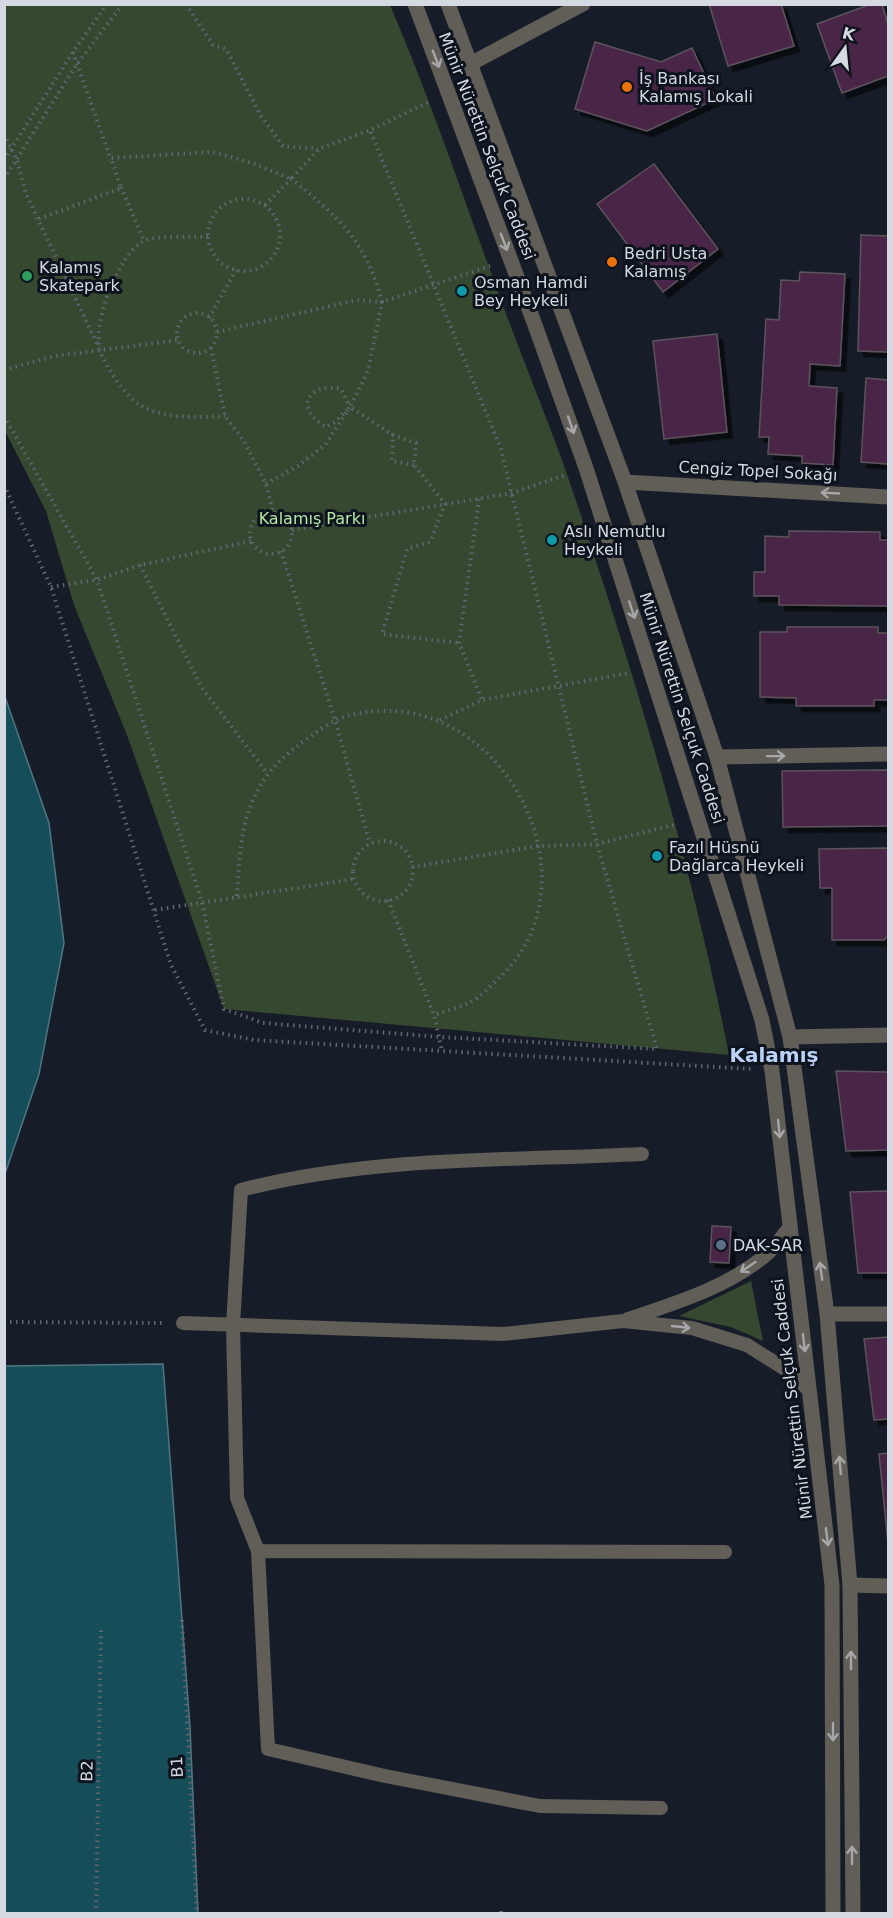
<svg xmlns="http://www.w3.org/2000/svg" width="893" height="1918" font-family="'DejaVu Sans',sans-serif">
	<defs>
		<filter id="shadow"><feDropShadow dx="5.5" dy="5.5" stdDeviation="0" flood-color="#0009"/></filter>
	</defs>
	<rect width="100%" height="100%" fill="#171d28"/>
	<path fill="#36482f" d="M 4,5 L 390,5 C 433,105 467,209 505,311 C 526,368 550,425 570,483 C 633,669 691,861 729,1055 L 224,1009 L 127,735 L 74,605 L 46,511 L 5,431 Z
		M 751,1281 L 763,1341 L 731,1327 L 679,1316 Z"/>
	<path fill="#154d58" stroke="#4f7781" stroke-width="1.5" d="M 5,697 L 49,823 L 64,943 L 39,1074 L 5,1174 Z
		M 163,1364 L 190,1727 L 198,1913 L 5,1913 L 5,1366 Z"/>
	<path fill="#492647" stroke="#5d525c" stroke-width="1.5" filter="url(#shadow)" d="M 709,4 L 781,4 L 794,46 L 728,66 Z
		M 871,4 L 882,4 L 888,24 L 888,76 L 842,93 L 817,24 Z
		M 595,42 L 661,62 L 692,48 L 716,99 L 647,131 L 575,109 Z
		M 654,164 L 718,249 L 663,292 L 597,204 Z
		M 861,235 L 888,236 L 888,352 L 858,351 Z
		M 800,272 L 845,274 L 840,366 L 810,364 L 809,386 L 837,388 L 833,465 L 802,463 L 802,456 L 768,454 L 769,437 L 759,437 L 766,319 L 779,320 L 781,280 L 799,281 Z
		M 717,334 L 727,432 L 664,439 L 653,341 Z
		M 866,378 L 888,380 L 888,464 L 861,462 Z
		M 789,531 L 880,532 L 880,540 L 888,540 L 888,606 L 779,605 L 779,596 L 754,596 L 754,572 L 765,572 L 765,536 L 789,537 Z
		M 787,627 L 878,627 L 878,633 L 888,633 L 888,700 L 874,700 L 874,706 L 796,706 L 796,698 L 760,697 L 760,632 L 787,632 Z
		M 888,770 L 888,826 L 783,827 L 782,771 Z
		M 888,848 L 888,936 L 884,940 L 832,940 L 832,888 L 820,888 L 819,849 Z
		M 836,1071 L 888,1072 L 888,1150 L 846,1151 Z
		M 888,1191 L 888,1273 L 858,1273 L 850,1192 Z
		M 712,1226 L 731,1227 L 729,1263 L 710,1262 Z
		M 888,1337 L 888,1419 L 874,1420 L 864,1339 Z
		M 888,1453 L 888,1543 L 879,1454 Z"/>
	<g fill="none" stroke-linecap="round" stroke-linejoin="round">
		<path stroke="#626771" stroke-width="4" stroke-dasharray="1.5 4.5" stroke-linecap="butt" d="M 186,4 L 213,45 L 226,49 L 261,116 L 283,146 L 318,149
			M 73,52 L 111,160
			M 4,134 L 17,161 L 26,194 L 99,348
			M 4,160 L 73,52 L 107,4
			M 4,179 L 77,64 L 123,4
			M 121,187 L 144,241
			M208 235a36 36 0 1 1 72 0a36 36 0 1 1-72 0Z
			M 265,205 L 291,179 C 338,216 366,241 382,302 L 490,266
			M 39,219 L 121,188 L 111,158 L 213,152 L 252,163 L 291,179 L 319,149 L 370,130 L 429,102
			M 208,237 C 192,237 158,235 144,241 C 118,253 92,325 100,351 C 106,367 125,396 140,405 C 164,420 199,417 225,416
			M177 333a20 20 0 1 1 40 0a20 20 0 1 1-40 0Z
			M 209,318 L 236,270
			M 217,332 L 357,300 L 382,302 L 368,371 L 350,407 L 393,435
			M 211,348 L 225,416 L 244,441 L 266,484 L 273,512
			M 4,370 L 55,356 L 179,340
			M 4,416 L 97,580 L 202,902 L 224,1009 L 263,1023 L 440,1037 L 657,1049 L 597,844 L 501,449 L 370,130
			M 414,465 L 392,461 L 393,435 L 416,443 L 414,465 L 445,504 L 430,542 L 407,549 L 382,634 L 459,643
			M 266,484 L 298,466 L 325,445 L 350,407 L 335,422 L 326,427 C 295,410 306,382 341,389 L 350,407
			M 4,485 L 51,587 L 171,965 L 205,1030 L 254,1040 L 751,1069
			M 479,499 L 459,643 L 482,700
			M250 533a21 21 0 1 1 42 0a21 21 0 1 1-42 0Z
			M 292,530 L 512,493 L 565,475
			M 281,551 L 335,720 L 370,844
			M 140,565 L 202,688 L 267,773
			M 51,587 L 97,580 L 140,565 L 252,541
			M 440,720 L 482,700 L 629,673
			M353 871a30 30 0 1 1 60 0a30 30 0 1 1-60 0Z
			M 412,867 L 538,846 L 597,844 L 677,824
			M 237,896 C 241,823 245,780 311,736 C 318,731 326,725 334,721 C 349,713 374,710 391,711 C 515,715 595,888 500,977 C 491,985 480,998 469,1003 C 458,1008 445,1011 434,1015
			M 388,900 L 434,1015 L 442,1051
			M 155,910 L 354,879
			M 4,1322 L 163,1323
			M 182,1620 L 197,1914
			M 501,1911 L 501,1914
			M 96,1914 L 101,1628"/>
		<path stroke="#615d57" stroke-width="14" d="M 642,1154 C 508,1161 372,1156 241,1190 L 233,1325 L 237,1498 L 258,1551 L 725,1552
			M 628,1319 C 676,1303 726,1288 766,1255 C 775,1247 782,1236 790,1227
			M 183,1323 L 503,1334 L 623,1321 L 692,1328 L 747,1345 L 782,1367 L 809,1390
			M 258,1551 L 268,1749 L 385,1776 L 540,1806 L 661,1808"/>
		<path stroke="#615d57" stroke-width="15" d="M 470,64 L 583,4
			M 625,482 L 888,497
			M 717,757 L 888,754
			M 790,1037 L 888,1035
			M 827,1314 L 888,1314
			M 850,1585 L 888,1586"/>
		<path stroke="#615d57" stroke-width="15" d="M 415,4 L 535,325 L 586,468 L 762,1020 L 772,1071 L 832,1585 L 833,1914
			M 448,4 L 625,482 L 717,757 L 790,1037 L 827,1314 L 850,1585 L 853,1914"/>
	</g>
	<defs><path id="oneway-shaft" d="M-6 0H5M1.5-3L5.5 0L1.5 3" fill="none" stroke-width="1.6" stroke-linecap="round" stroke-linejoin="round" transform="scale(1.5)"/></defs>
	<g stroke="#a7a7aa">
		<use href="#oneway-shaft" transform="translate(436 59) rotate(69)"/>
		<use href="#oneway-shaft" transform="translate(504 242) rotate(69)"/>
		<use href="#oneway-shaft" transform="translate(571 425) rotate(71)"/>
		<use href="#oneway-shaft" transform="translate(830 493) rotate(-177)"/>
		<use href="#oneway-shaft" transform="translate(632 610) rotate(72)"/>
		<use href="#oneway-shaft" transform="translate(776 756) rotate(-1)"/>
		<use href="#oneway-shaft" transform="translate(779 1129) rotate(84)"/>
		<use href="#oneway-shaft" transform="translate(748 1267) rotate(146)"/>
		<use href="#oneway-shaft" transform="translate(821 1271) rotate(-98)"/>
		<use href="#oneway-shaft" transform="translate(681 1327) rotate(6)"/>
		<use href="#oneway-shaft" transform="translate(804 1343) rotate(83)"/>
		<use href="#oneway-shaft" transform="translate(840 1465) rotate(-95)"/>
		<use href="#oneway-shaft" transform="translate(827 1537) rotate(83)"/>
		<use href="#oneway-shaft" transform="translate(851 1660) rotate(-90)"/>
		<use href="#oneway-shaft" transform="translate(833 1732) rotate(90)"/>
		<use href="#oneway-shaft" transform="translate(852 1855) rotate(-90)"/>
	</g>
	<g fill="#e8710a" stroke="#0e141e" stroke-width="2">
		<circle cx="627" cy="87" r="6"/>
		<circle cx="612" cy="262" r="6"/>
	</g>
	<circle fill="#2e9e5b" stroke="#0e141e" stroke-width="2" cx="27" cy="276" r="6"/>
	<g fill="#0f9aa8" stroke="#0e141e" stroke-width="2">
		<circle cx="462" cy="291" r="6"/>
		<circle cx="552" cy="540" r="6"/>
		<circle cx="657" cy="856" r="6"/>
	</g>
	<circle fill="#5c6f8a" stroke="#0e141e" stroke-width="2" cx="721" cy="1245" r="6"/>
	<g text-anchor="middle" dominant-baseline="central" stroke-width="6" stroke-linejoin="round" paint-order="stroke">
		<g font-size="16" fill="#d5d9e1" stroke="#0e141e" text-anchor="start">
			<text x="639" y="78">İş Bankası<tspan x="639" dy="18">Kalamış Lokali</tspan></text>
			<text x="624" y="253">Bedri Usta<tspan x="624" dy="18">Kalamış</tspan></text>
			<text x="39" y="267">Kalamış<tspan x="39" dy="18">Skatepark</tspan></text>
			<text x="474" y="282">Osman Hamdi<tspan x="474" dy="18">Bey Heykeli</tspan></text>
			<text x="564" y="531">Aslı Nemutlu<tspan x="564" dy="18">Heykeli</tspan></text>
			<text x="669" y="847">Fazıl Hüsnü<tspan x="669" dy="18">Dağlarca Heykeli</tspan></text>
			<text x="733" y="1245">DAK-SAR</text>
		</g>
		<g font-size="16" fill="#d5d9e1" stroke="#0e141e">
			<text transform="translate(487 146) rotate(69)">Münir Nürettin Selçuk Caddesi</text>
			<text transform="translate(758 471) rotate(3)">Cengiz Topel Sokağı</text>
			<text transform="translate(682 708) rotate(72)">Münir Nürettin Selçuk Caddesi</text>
			<text transform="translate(792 1399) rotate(-97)">Münir Nürettin Selçuk Caddesi</text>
			<text transform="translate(177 1767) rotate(-93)">B1</text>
			<text transform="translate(87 1771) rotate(-89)">B2</text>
		</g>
		<g font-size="16" fill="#b6e7a4" stroke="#0e141e">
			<text x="312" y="518">Kalamış Parkı</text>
		</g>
		<g font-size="20" font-weight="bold" fill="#bbd2f9" stroke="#0e141e">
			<text x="774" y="1055">Kalamış</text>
		</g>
	</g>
	<rect width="893" height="1918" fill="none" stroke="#d5d9e1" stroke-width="12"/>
	<g transform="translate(845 48) rotate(15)" stroke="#0e141e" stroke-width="4.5" paint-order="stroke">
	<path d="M0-4.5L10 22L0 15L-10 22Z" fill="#d5d9e1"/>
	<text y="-9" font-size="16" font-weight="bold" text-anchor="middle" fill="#d5d9e1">K</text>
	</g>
</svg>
